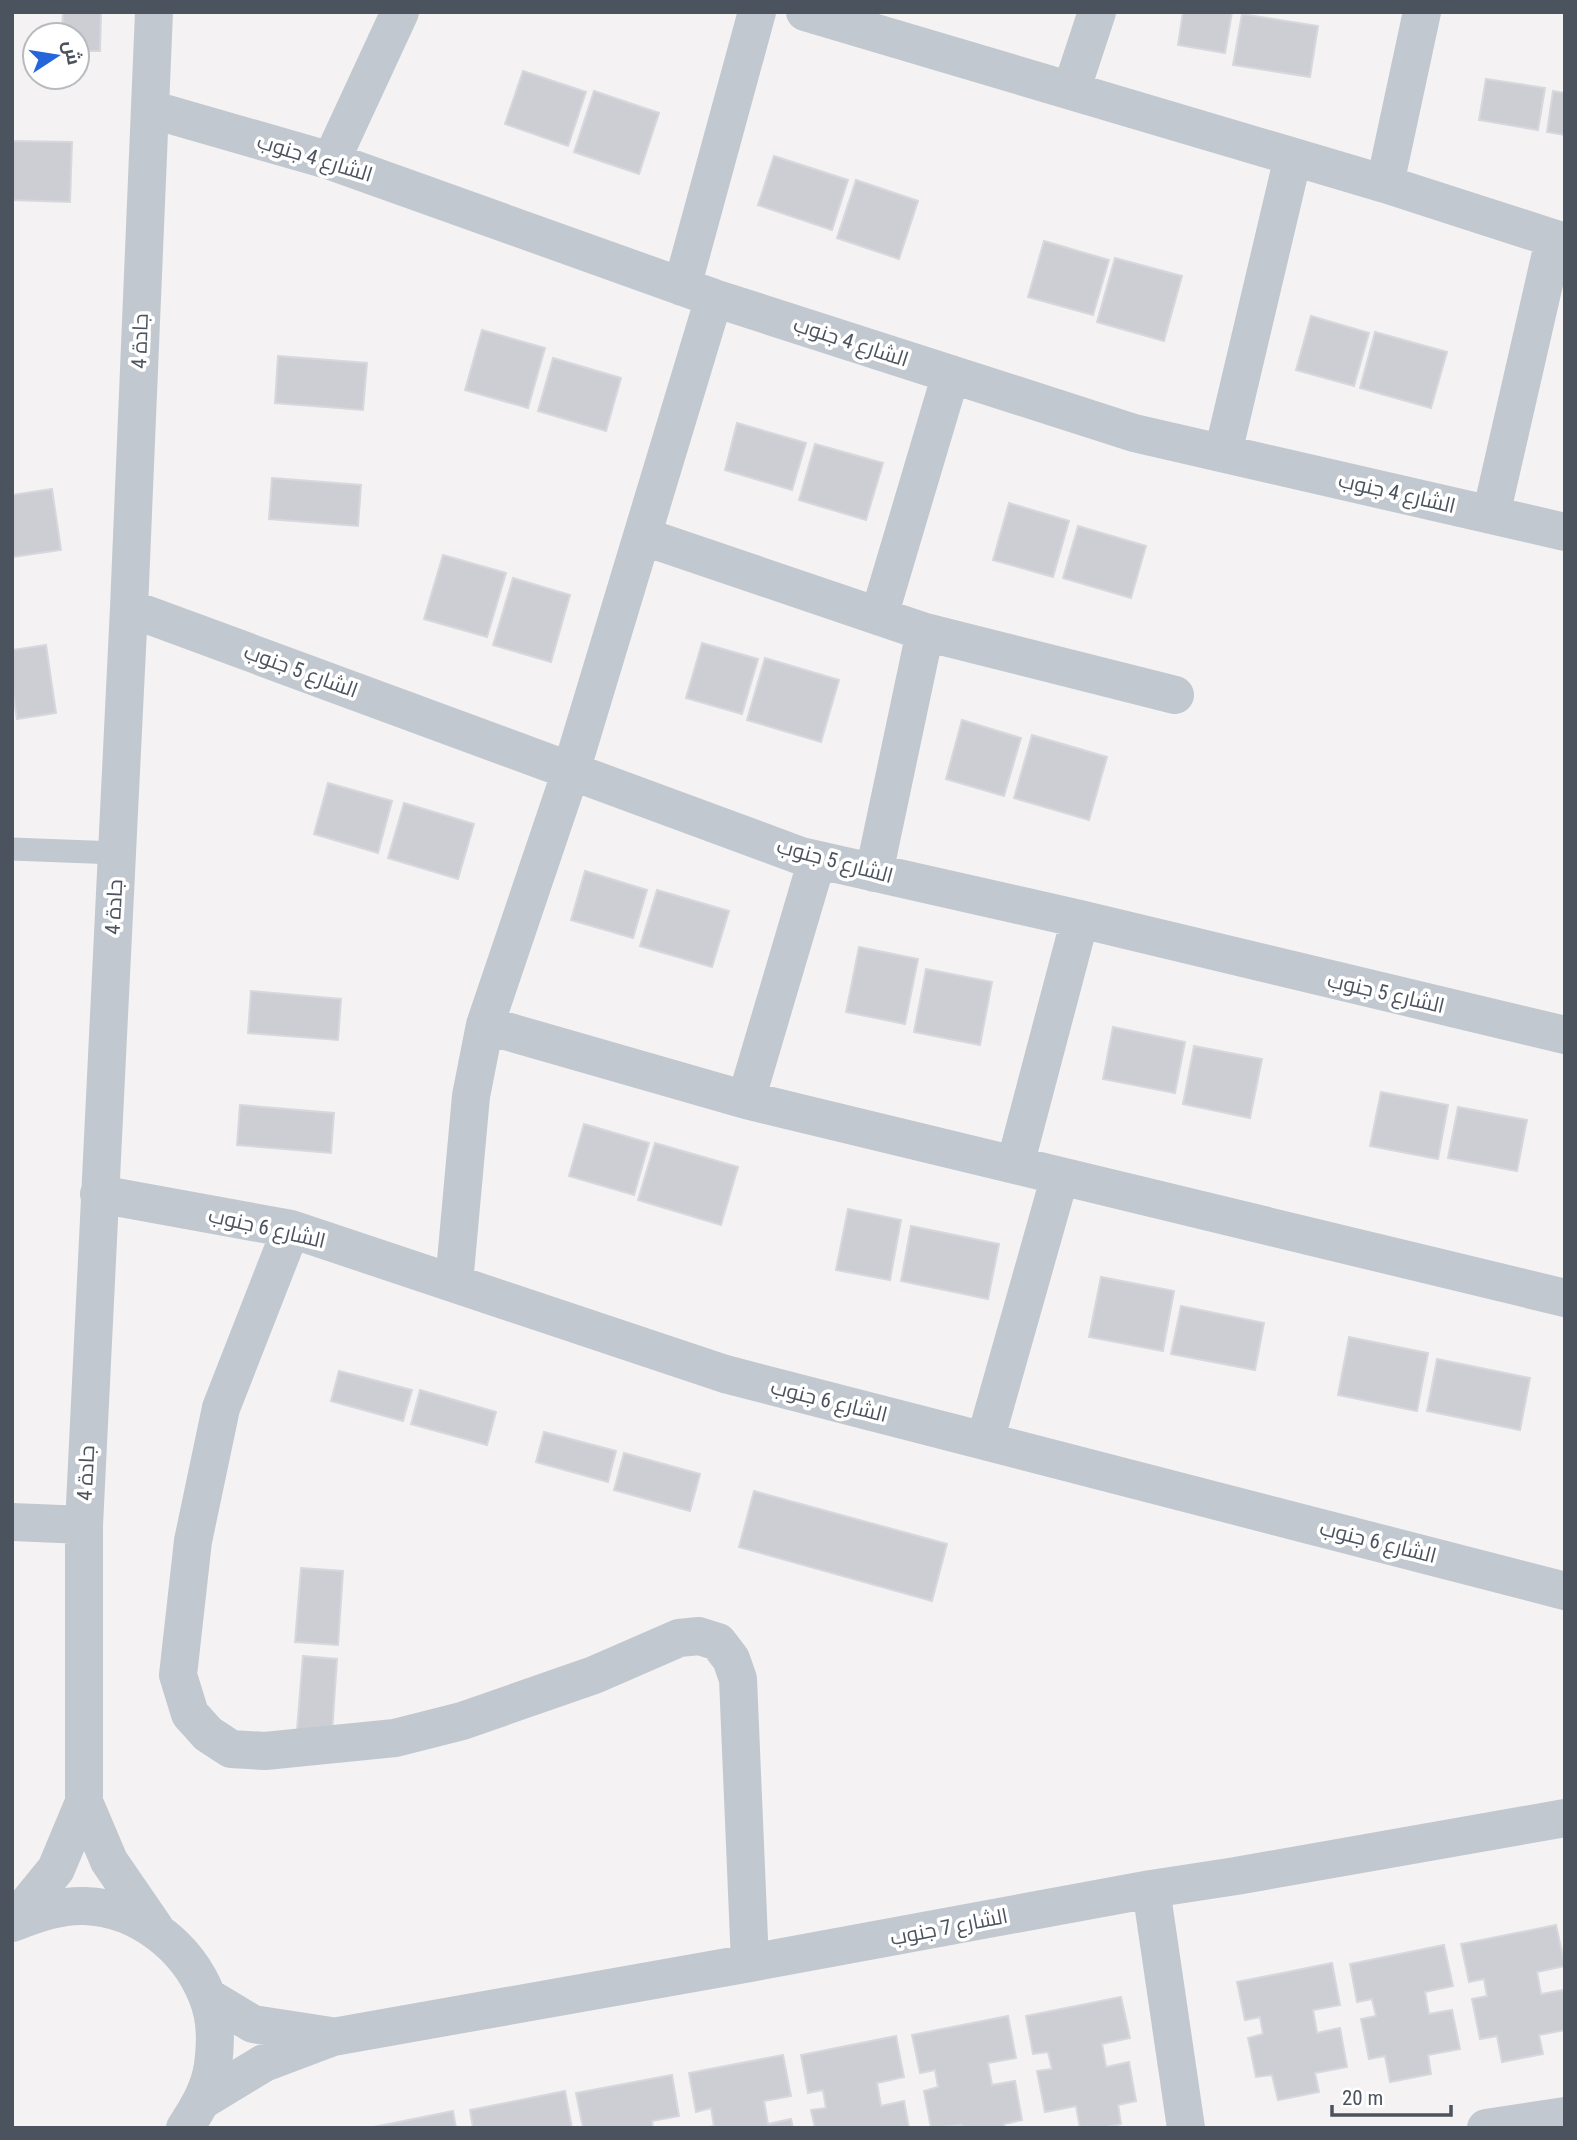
<svg xmlns="http://www.w3.org/2000/svg" width="1577" height="2140" font-family="'Roboto Condensed',Cairo,sans-serif">
	<rect width="100%" height="100%" fill="#f4f2f2"/>
	<path fill="#ccced4" stroke="#d6d8dd" stroke-width="2" d="M 63,12 L 101,12 L 100,51 L 77,51 L 77,35 L 62,35 Z
		M 1183,12 L 1232,12 L 1225,53 L 1178,45 Z
		M 1242,14 L 1318,26 L 1310,77 L 1233,65 Z
		M 523,71 L 586,92 L 568,146 L 505,124 Z
		M 1486,79 L 1545,88 L 1538,130 L 1479,120 Z
		M 594,91 L 659,113 L 639,174 L 574,152 Z
		M 1553,91 L 1565,93 L 1565,135 L 1547,132 Z
		M 12,141 L 72,142 L 70,202 L 12,200 Z
		M 774,156 L 848,180 L 832,230 L 758,205 Z
		M 856,180 L 918,201 L 899,259 L 837,238 Z
		M 1044,241 L 1109,260 L 1093,315 L 1028,297 Z
		M 1115,258 L 1182,276 L 1164,341 L 1097,322 Z
		M 1311,316 L 1369,333 L 1354,386 L 1296,370 Z
		M 482,330 L 545,348 L 528,408 L 465,390 Z
		M 1375,332 L 1447,352 L 1431,408 L 1360,388 Z
		M 278,356 L 367,363 L 363,410 L 275,403 Z
		M 553,358 L 621,378 L 606,431 L 538,411 Z
		M 737,423 L 806,443 L 792,490 L 725,470 Z
		M 815,444 L 883,463 L 866,520 L 799,500 Z
		M 272,478 L 361,485 L 358,526 L 269,519 Z
		M 52,489 L 61,550 L 12,557 L 12,495 Z
		M 1009,503 L 1069,521 L 1053,577 L 993,560 Z
		M 1078,526 L 1146,546 L 1131,598 L 1063,578 Z
		M 443,555 L 506,573 L 487,637 L 424,619 Z
		M 513,578 L 570,595 L 551,662 L 493,645 Z
		M 702,643 L 758,659 L 742,714 L 686,698 Z
		M 46,645 L 56,713 L 17,719 L 12,686 L 12,650 Z
		M 765,658 L 839,680 L 821,742 L 747,720 Z
		M 962,720 L 1021,738 L 1004,796 L 946,779 Z
		M 1032,735 L 1107,757 L 1089,820 L 1014,798 Z
		M 328,783 L 392,801 L 378,853 L 314,834 Z
		M 404,803 L 474,824 L 458,879 L 388,858 Z
		M 585,871 L 647,890 L 633,938 L 571,920 Z
		M 657,890 L 729,911 L 712,967 L 640,946 Z
		M 859,947 L 918,959 L 905,1024 L 846,1012 Z
		M 926,969 L 992,982 L 980,1045 L 914,1032 Z
		M 251,991 L 341,999 L 338,1040 L 248,1033 Z
		M 1113,1027 L 1185,1042 L 1175,1093 L 1103,1079 Z
		M 1194,1046 L 1262,1059 L 1250,1118 L 1183,1104 Z
		M 1381,1092 L 1448,1105 L 1438,1159 L 1370,1146 Z
		M 240,1105 L 334,1113 L 331,1153 L 237,1145 Z
		M 1458,1107 L 1527,1120 L 1517,1171 L 1448,1158 Z
		M 584,1124 L 649,1143 L 634,1195 L 569,1176 Z
		M 655,1143 L 738,1167 L 721,1225 L 638,1200 Z
		M 848,1209 L 901,1220 L 890,1280 L 836,1270 Z
		M 911,1226 L 999,1244 L 988,1299 L 901,1281 Z
		M 1101,1277 L 1174,1291 L 1163,1351 L 1089,1337 Z
		M 1181,1306 L 1264,1323 L 1255,1370 L 1171,1354 Z
		M 1349,1337 L 1428,1353 L 1417,1411 L 1338,1395 Z
		M 1437,1359 L 1530,1378 L 1520,1430 L 1427,1411 Z
		M 339,1371 L 412,1390 L 403,1421 L 331,1401 Z
		M 420,1390 L 496,1412 L 487,1445 L 411,1424 Z
		M 544,1432 L 616,1451 L 608,1482 L 536,1462 Z
		M 624,1453 L 700,1474 L 690,1511 L 614,1490 Z
		M 754,1491 L 947,1544 L 932,1601 L 739,1547 Z
		M 301,1568 L 343,1571 L 338,1645 L 295,1642 Z
		M 303,1656 L 337,1659 L 332,1733 L 297,1730 Z
		M 1556,1925 L 1565,1966 L 1537,1972 L 1541,1994 L 1564,1990 L 1565,2030 L 1539,2035 L 1543,2054 L 1502,2062 L 1497,2036 L 1480,2039 L 1472,1999 L 1487,1996 L 1484,1979 L 1469,1982 L 1461,1944 Z
		M 1444,1945 L 1453,1986 L 1425,1992 L 1429,2014 L 1452,2010 L 1460,2049 L 1428,2055 L 1431,2074 L 1390,2082 L 1385,2056 L 1369,2059 L 1361,2019 L 1376,2016 L 1372,1999 L 1357,2002 L 1350,1964 Z
		M 1332,1963 L 1340,2005 L 1313,2010 L 1317,2033 L 1340,2028 L 1347,2067 L 1315,2073 L 1319,2092 L 1278,2100 L 1272,2075 L 1256,2077 L 1248,2038 L 1263,2034 L 1260,2017 L 1245,2020 L 1237,1982 Z
		M 1121,1997 L 1130,2038 L 1102,2044 L 1106,2067 L 1129,2062 L 1136,2101 L 1118,2105 L 1121,2124 L 1102,2128 L 1080,2128 L 1076,2106 L 1045,2112 L 1037,2071 L 1052,2069 L 1048,2052 L 1033,2054 L 1026,2016 Z
		M 1008,2016 L 1016,2058 L 988,2063 L 992,2085 L 1015,2081 L 1022,2120 L 1004,2124 L 1005,2128 L 962,2128 L 962,2125 L 931,2128 L 924,2091 L 938,2087 L 935,2070 L 920,2073 L 912,2035 Z
		M 896,2036 L 904,2077 L 877,2083 L 881,2106 L 904,2101 L 909,2128 L 815,2128 L 811,2110 L 826,2108 L 823,2090 L 808,2093 L 801,2055 Z
		M 783,2055 L 791,2096 L 764,2101 L 768,2124 L 791,2119 L 793,2128 L 704,2128 L 714,2126 L 711,2108 L 696,2112 L 689,2073 Z
		M 672,2075 L 679,2116 L 652,2121 L 653,2128 L 583,2128 L 576,2093 Z
		M 565,2091 L 572,2128 L 473,2128 L 470,2110 Z
		M 453,2111 L 456,2128 L 369,2128 Z"/>
	<g fill="none" stroke-linecap="round" stroke-linejoin="round">
		<path stroke="#c1c8cf" stroke-width="23" d="M 12,849 L 116,853"/>
		<path stroke="#c1c8cf" stroke-width="38" d="M 805,12 L 1385,184 L 1565,242
			M 1071,91 L 1097,12
			M 150,109 L 331,161 L 714,298 L 1134,433 L 1565,532
			M 331,161 L 400,12
			M 1385,184 L 1422,12
			M 682,287 L 757,12
			M 1223,453 L 1293,157
			M 1491,515 L 1554,240
			M 642,536 L 925,632 L 874,873
			M 129,608 L 801,856 L 1080,919 L 1565,1035
			M 879,616 L 951,374
			M 925,632 L 1175,695
			M 485,1025 L 746,1100 L 1565,1298
			M 746,1100 L 817,860
			M 1015,1165 L 1080,919
			M 99,1194 L 291,1229 L 725,1374 L 1565,1591
			M 291,1229 L 221,1408 L 193,1541 L 178,1675 L 190,1714 L 208,1734 L 231,1749 L 265,1751 L 395,1738 L 462,1721 L 594,1675 L 679,1638 L 699,1636 L 718,1642 L 731,1659 L 738,1679 L 750,1963
			M 454,1283 L 471,1096 L 485,1025 L 571,771 L 714,298
			M 985,1441 L 1060,1176
			M 12,1522 L 84,1525
			M 84,1802 L 109,1861 L 155,1928
			M 1151,1889 L 1186,2128
			M 12,1923 L 56,1869 L 84,1802 L 84,1525 L 129,608 L 154,12
			M 12,1923 C 36,1914 59,1905 85,1906 C 139,1908 188,1947 207,1996 C 216,2017 216,2043 213,2065 C 210,2088 198,2108 185,2128
			M 208,1997 L 253,2024 L 331,2036
			M 203,2100 L 264,2063 L 333,2037 L 750,1963 L 1151,1889 L 1236,1876 L 1565,1818
			M 1486,2128 L 1565,2116"/>
	</g>
	<g text-anchor="middle" dominant-baseline="central" stroke-width="7" stroke-linejoin="round" paint-order="stroke">
		<g font-size="21" fill="#4b535e" stroke="#fff">
			<text transform="translate(315 158) rotate(17)">الشارع 4 جنوب</text>
			<text transform="translate(140 341) rotate(-88)">جادة 4</text>
			<text transform="translate(851 342) rotate(18)">الشارع 4 جنوب</text>
			<text transform="translate(1397 493) rotate(13)">الشارع 4 جنوب</text>
			<text transform="translate(301 671) rotate(20)">الشارع 5 جنوب</text>
			<text transform="translate(835 861) rotate(15)">الشارع 5 جنوب</text>
			<text transform="translate(114 907) rotate(-87)">جادة 4</text>
			<text transform="translate(1386 993) rotate(13)">الشارع 5 جنوب</text>
			<text transform="translate(267 1228) rotate(13)">الشارع 6 جنوب</text>
			<text transform="translate(829 1401) rotate(14)">الشارع 6 جنوب</text>
			<text transform="translate(86 1473) rotate(-87)">جادة 4</text>
			<text transform="translate(1378 1542) rotate(14)">الشارع 6 جنوب</text>
			<text transform="translate(949 1927) rotate(-11)">الشارع 7 جنوب</text>
		</g>
	</g>
	<rect width="1577" height="2140" fill="none" stroke="#4b535e" stroke-width="28"/>
	<g transform="translate(56 56) rotate(78)"><circle r="33" fill="#ffffff" stroke="#b7babf" stroke-width="2"/>
	<path d="M0-5L12 26L0 18L-12 26Z" fill="#2565db"/>
	<text y="-10" font-size="19" font-weight="bold" text-anchor="middle" fill="#4b535e">ش</text>
	</g>
	<path d="M1332 2105v10h119v-10" fill="none" stroke="#4b535e" stroke-width="3.5"/>
	<text x="1342" y="2105" font-size="21" fill="#4b535e" stroke="#ffffff" stroke-width="5" paint-order="stroke">20 m</text>
</svg>
